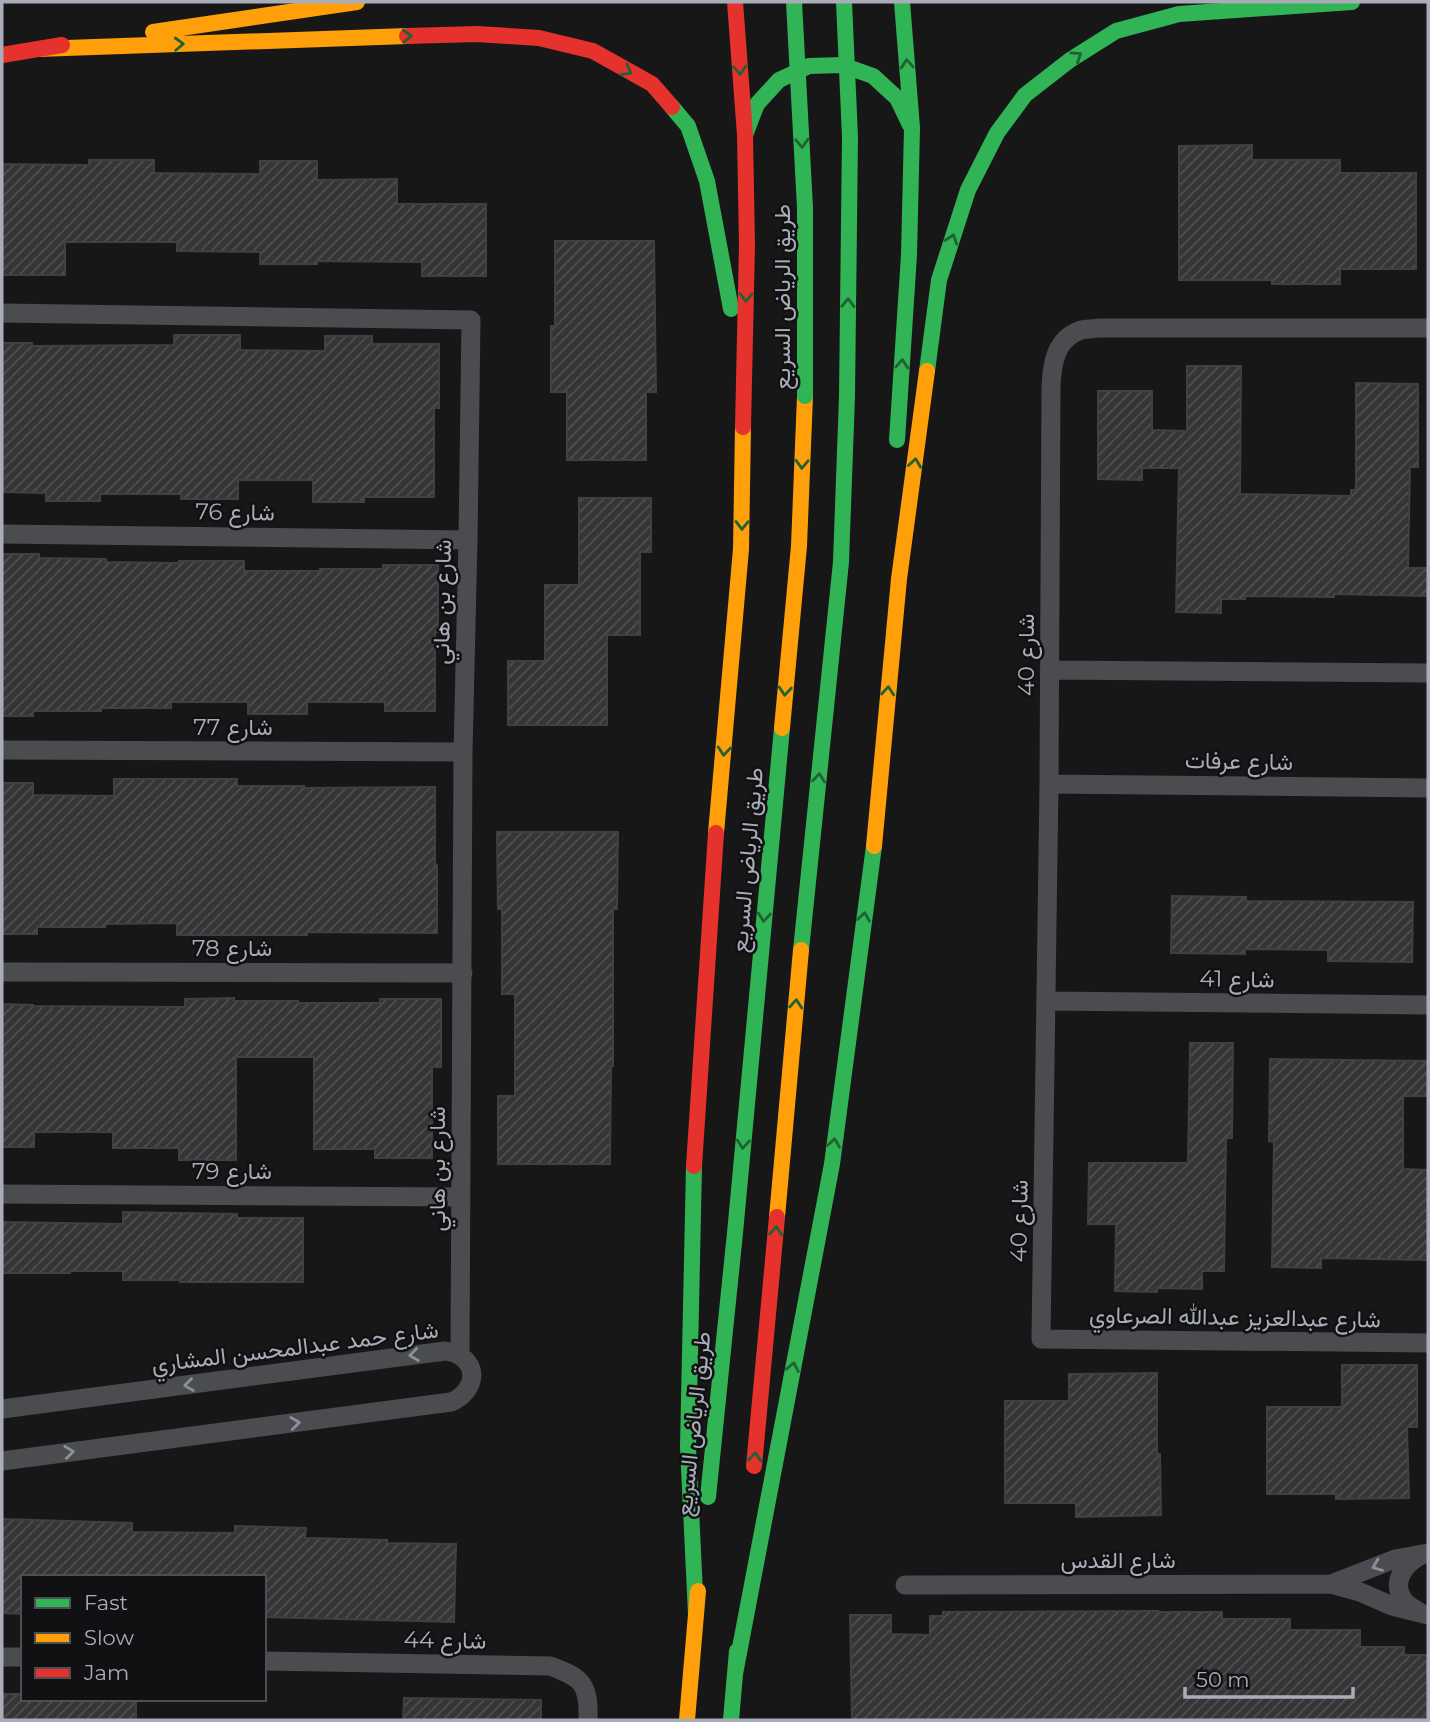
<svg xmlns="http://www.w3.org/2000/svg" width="1430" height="1722" font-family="Montserrat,Vazirmatn,sans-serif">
	<defs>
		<pattern id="building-hatch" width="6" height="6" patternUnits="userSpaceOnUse" patternTransform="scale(1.75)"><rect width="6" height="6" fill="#353536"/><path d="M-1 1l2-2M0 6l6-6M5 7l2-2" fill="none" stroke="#4f5051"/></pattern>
	</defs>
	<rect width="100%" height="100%" fill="#171717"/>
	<path fill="url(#building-hatch)" stroke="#3f4043" stroke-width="2" d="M 1252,145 L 1252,160 L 1340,160 L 1340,173 L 1416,173 L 1416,269 L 1340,269 L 1340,284 L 1272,284 L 1272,280 L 1179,280 L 1179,146 Z
		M 89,160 L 154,160 L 154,173 L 260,174 L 260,161 L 317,161 L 317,180 L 397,179 L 397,204 L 486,204 L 486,276 L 422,276 L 422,262 L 317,261 L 317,264 L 260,264 L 260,252 L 177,251 L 177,242 L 65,242 L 65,275 L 2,275 L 2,164 L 89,165 Z
		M 555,241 L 654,241 L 656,392 L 646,392 L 646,460 L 567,460 L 567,392 L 551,392 L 551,326 L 555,326 Z
		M 174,335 L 240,335 L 240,350 L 325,351 L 325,336 L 372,336 L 372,344 L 439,344 L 439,408 L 434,408 L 434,497 L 364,497 L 364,502 L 313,502 L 313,480 L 238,480 L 238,499 L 181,499 L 181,494 L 100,494 L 100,501 L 46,501 L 46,493 L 2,492 L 2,343 L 32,343 L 32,346 L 174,345 Z
		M 1187,366 L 1241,366 L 1240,494 L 1351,496 L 1351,490 L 1356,490 L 1356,383 L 1418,384 L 1418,467 L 1410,467 L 1408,568 L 1428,568 L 1428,596 L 1334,594 L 1334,597 L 1245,596 L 1245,599 L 1221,599 L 1221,613 L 1176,612 L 1179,468 L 1142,468 L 1142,480 L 1098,479 L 1098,391 L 1152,391 L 1152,430 L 1187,431 Z
		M 579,498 L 651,498 L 651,552 L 640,552 L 640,635 L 607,635 L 607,725 L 508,725 L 508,661 L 545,661 L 545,585 L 579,585 Z
		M 2,554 L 39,554 L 39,558 L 106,559 L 106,562 L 179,563 L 179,561 L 244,561 L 244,571 L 320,571 L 320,569 L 383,569 L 383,565 L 438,565 L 438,632 L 435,632 L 435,711 L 385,711 L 385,702 L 307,702 L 307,714 L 248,714 L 248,702 L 171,702 L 171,708 L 101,708 L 101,711 L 33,711 L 33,716 L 2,716 Z
		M 114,779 L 237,779 L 237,786 L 304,786 L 304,788 L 435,787 L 435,865 L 437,865 L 437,933 L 307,932 L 307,935 L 177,935 L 177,923 L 106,924 L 105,927 L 37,927 L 37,934 L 2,934 L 2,783 L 33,783 L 33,795 L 114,796 Z
		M 497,832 L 618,832 L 617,909 L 613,909 L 613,1066 L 611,1066 L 610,1164 L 498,1164 L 498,1096 L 515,1096 L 515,994 L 502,994 L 502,909 L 498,909 Z
		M 1172,896 L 1246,897 L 1246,901 L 1413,902 L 1412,962 L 1328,961 L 1328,950 L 1245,949 L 1245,954 L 1171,953 Z
		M 234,998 L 234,1001 L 298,1001 L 298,1003 L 380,1003 L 380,999 L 441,999 L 441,1067 L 432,1067 L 432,1158 L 375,1158 L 375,1149 L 314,1149 L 314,1057 L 236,1057 L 236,1160 L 179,1160 L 179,1148 L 113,1148 L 113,1132 L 34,1132 L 34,1147 L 2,1147 L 2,1004 L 33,1005 L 33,1006 L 185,1007 L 185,999 Z
		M 1190,1043 L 1233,1043 L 1232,1138 L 1226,1138 L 1224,1271 L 1202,1271 L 1202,1289 L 1157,1288 L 1157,1292 L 1115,1291 L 1116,1224 L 1088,1224 L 1089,1163 L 1188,1163 Z
		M 1270,1059 L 1428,1061 L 1428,1096 L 1403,1096 L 1403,1169 L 1428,1170 L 1428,1260 L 1321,1258 L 1321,1268 L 1272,1267 L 1274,1142 L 1269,1141 Z
		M 123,1212 L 237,1214 L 237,1218 L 303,1218 L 303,1282 L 180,1282 L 180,1280 L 123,1280 L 123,1271 L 70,1271 L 70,1273 L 2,1273 L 2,1222 L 123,1224 Z
		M 1342,1365 L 1417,1365 L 1417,1427 L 1407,1427 L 1409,1498 L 1336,1499 L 1336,1494 L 1267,1494 L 1267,1407 L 1342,1407 Z
		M 1157,1373 L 1157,1454 L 1160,1454 L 1161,1515 L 1076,1517 L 1076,1503 L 1005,1503 L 1005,1401 L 1069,1401 L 1069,1374 Z
		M 2,1519 L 132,1523 L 132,1532 L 235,1533 L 235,1526 L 306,1528 L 305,1538 L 387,1540 L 387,1543 L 456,1544 L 454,1622 L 264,1617 L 264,1577 L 23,1577 L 23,1614 L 2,1613 Z
		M 1158,1611 L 1158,1612 L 1222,1612 L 1222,1619 L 1290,1619 L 1290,1630 L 1360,1630 L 1360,1647 L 1404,1647 L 1404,1655 L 1427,1655 L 1427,1718 L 1355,1718 L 1355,1720 L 852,1720 L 850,1615 L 891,1615 L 891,1634 L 930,1635 L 930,1616 L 943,1616 L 943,1612 Z
		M 2,1694 L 23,1694 L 23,1699 L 136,1699 L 136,1720 L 2,1720 Z
		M 404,1698 L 541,1700 L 541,1720 L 403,1720 Z"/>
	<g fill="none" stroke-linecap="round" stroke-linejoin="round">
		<path stroke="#4b4c50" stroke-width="19" d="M 2,313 L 471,320 L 468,540 L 463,752 L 460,1355
			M 1428,328 L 1098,328 C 1093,329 1086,329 1081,330 C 1055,339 1052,364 1051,387 L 1049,784 L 1041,1339 L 1428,1343
			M 2,534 L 468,540
			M 1050,670 L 1428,673
			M 2,750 L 463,752
			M 1049,784 L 1428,788
			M 2,972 L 463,973
			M 1046,1001 L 1428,1005
			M 2,1194 L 461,1197
			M 2,1409 L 445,1351 C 451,1352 457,1353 462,1357 C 481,1372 470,1394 451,1402 L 2,1461
			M 1331,1584 L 1395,1559 L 1428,1553
			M 905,1585 L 1331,1584 L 1360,1592 L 1392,1606 L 1428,1615
			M 1418,1611 C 1413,1608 1407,1605 1404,1601 C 1390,1582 1405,1563 1422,1555
			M 2,1657 L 23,1657
			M 264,1661 L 550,1666 C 583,1678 589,1684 588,1720"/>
		<path stroke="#30b455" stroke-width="16" d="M 672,107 L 688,126 L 707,181 L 731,309
			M 745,135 L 757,104 L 779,80 L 809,66 L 842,65 L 873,76 L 897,98 L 910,125
			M 927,371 L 939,280 L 968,190 L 997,133 L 1025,95 L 1070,60 L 1116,31 L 1179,14 L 1352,2
			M 897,440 L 909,255 L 912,128 L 902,2
			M 801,950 L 841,562 L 847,396
			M 694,1166 L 688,1447 L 696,1614
			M 708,1497 L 735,1233 L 782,728
			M 735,1674 L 832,1164 L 874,846
			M 731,1720 L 737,1651"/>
		<path stroke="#ff9f0a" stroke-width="16" d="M 153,32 L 357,2
			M 38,49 L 407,36
			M 782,728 L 799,546 L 805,396
			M 716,833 L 741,549 L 743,427
			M 874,846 L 899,579 L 927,371
			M 777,1217 L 801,950
			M 687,1720 L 698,1591"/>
		<path stroke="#e5322d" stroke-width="16" d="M 735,2 L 745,135 L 747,245 L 743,427
			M 407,36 L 477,34 L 539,38 L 593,51 L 652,84 L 672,107
			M 2,55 L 62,45
			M 694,1166 L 716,833
			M 754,1466 L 777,1217"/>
		<path stroke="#30b455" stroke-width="16" d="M 794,2 L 805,208 L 805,396
			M 844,2 L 850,137 L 847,396"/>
	</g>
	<defs><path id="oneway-chevron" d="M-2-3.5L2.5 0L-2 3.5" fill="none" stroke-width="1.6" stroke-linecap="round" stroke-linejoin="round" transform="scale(1.75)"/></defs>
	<g stroke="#206234">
		<use href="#oneway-chevron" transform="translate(407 36) rotate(-2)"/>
		<use href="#oneway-chevron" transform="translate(179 44) rotate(-2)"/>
		<use href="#oneway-chevron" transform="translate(1077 56) rotate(-34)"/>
		<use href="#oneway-chevron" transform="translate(907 64) rotate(-94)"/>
		<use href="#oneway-chevron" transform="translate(740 70) rotate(86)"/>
		<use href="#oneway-chevron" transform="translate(627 71) rotate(29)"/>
		<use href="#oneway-chevron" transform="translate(802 143) rotate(87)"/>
		<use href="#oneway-chevron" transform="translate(952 239) rotate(-72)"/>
		<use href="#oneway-chevron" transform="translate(746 297) rotate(91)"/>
		<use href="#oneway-chevron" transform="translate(848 303) rotate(-89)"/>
		<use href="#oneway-chevron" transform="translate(902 364) rotate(-86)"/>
		<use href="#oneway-chevron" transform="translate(915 463) rotate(-82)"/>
		<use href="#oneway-chevron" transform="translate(802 464) rotate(92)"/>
		<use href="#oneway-chevron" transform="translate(742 525) rotate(91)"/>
		<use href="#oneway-chevron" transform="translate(785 691) rotate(95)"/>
		<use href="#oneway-chevron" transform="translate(888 691) rotate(-85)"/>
		<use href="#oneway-chevron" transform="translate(724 751) rotate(95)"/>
		<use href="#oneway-chevron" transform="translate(819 778) rotate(-84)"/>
		<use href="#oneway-chevron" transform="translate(764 917) rotate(95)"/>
		<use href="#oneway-chevron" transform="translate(864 917) rotate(-82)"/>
		<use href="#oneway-chevron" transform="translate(796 1004) rotate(-85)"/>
		<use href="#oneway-chevron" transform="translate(834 1143) rotate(-82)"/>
		<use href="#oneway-chevron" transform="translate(743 1144) rotate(95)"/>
		<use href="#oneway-chevron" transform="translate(776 1231) rotate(-85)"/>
		<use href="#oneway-chevron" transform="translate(793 1367) rotate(-79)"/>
		<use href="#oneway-chevron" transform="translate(755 1457) rotate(-85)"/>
	</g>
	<g stroke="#8c9099">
		<use href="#oneway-chevron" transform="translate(414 1355) rotate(172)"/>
		<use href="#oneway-chevron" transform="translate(189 1385) rotate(172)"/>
		<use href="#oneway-chevron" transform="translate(295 1423) rotate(-7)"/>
		<use href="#oneway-chevron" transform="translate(69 1452) rotate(-7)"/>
		<use href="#oneway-chevron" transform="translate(1377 1566) rotate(158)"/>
	</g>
	<g text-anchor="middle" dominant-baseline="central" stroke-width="5" stroke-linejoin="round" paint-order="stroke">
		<g font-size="23" fill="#a8adb8" stroke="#111113">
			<text transform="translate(782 297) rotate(-90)">طريق الرياض السريع</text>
			<text transform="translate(235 512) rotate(1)">شارع 76</text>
			<text transform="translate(442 602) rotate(-89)">شارع بن هاني</text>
			<text transform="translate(1026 655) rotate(-90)">شارع 40</text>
			<text x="233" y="727">شارع 77</text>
			<text transform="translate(1239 761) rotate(1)">شارع عرفات</text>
			<text transform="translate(747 860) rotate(-85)">طريق الرياض السريع</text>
			<text x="232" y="948">شارع 78</text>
			<text transform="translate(1237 979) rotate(1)">شارع 41</text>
			<text transform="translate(437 1169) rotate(-90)">شارع بن هاني</text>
			<text x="232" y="1171">شارع 79</text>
			<text transform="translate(1019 1221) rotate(-89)">شارع 40</text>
			<text transform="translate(1235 1317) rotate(1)">شارع عبدالعزيز عبدالله الصرعاوي</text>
			<text transform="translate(295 1347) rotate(-7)">شارع حمد عبدالمحسن المشاري</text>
			<text transform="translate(693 1424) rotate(-84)">طريق الرياض السريع</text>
			<text x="1118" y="1560">شارع القدس</text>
			<text transform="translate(445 1640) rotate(1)">شارع 44</text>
		</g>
	</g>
	<rect width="1430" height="1722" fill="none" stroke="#a8adb8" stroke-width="7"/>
	<rect x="21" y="1575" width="245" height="126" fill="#111113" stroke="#4d4f55" stroke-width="2"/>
	<rect x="35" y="1598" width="35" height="10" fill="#30b455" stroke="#4d4f55" stroke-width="2"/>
	<text x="84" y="1610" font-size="21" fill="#a8adb8">Fast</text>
	<rect x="35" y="1633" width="35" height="10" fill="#ff9f0a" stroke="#4d4f55" stroke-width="2"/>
	<text x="84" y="1645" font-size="21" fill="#a8adb8">Slow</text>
	<rect x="35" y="1668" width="35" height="10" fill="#e5322d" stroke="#4d4f55" stroke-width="2"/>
	<text x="84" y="1680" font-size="21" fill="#a8adb8">Jam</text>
	<path d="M1185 1687v10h168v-10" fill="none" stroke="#a8adb8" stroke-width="3.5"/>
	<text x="1196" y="1687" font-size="21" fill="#a8adb8" stroke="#111113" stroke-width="5" paint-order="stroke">50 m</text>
</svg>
